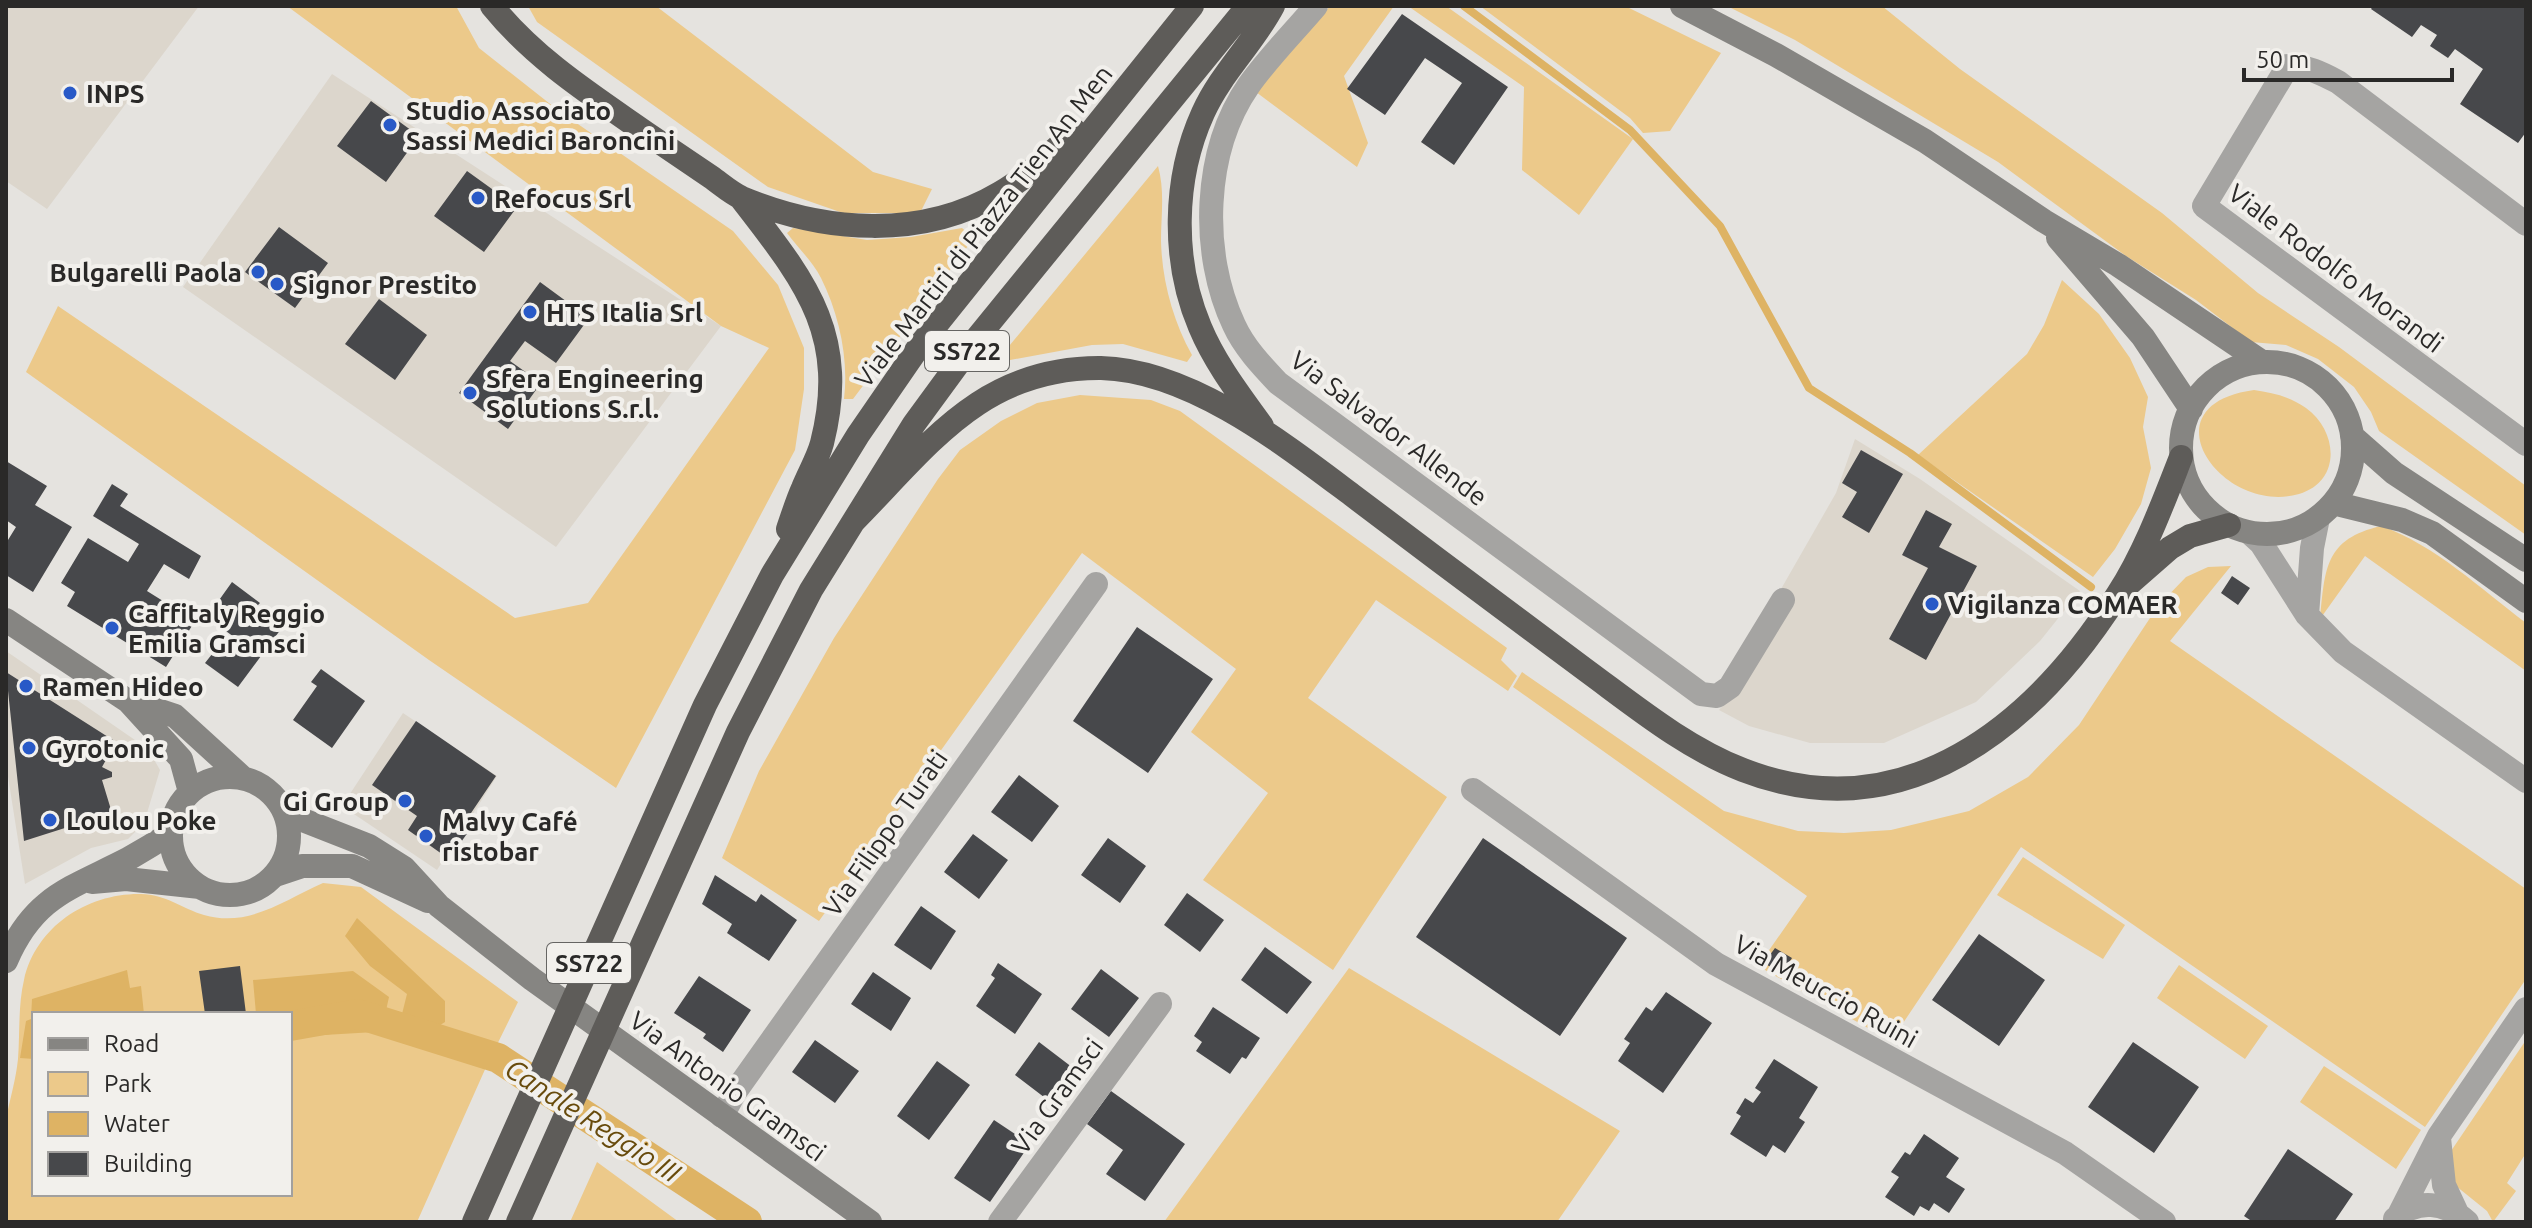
<svg xmlns="http://www.w3.org/2000/svg" width="2532" height="1228" font-family="Ubuntu,sans-serif">
	<rect width="100%" height="100%" fill="#e5e3df"/>
	<path fill="#dcd6cc" d="M 6,6 L 199,6 L 47,209 L 6,181 Z
		M 332,74 L 721,326 L 556,547 L 183,287 Z
		M 1855,439 L 1920,479 L 2080,591 L 2040,641 L 1976,702 L 1884,743 L 1810,743 L 1749,726 L 1719,710 L 1737,690 L 1781,589 L 1836,493 Z
		M 6,651 L 148,749 L 160,770 L 144,823 L 128,839 L 91,848 L 25,884 L 6,764 Z
		M 403,713 L 497,776 L 437,870 L 342,806 Z"/>
	<path fill="#ecc98a" fill-rule="evenodd" d="M 287,6 L 456,6 L 479,48 L 559,111 L 733,231 L 778,285 L 804,348 L 804,389 L 795,450 L 616,788 L 429,660 L 26,372 L 58,306 L 515,618 L 588,603 L 769,348 L 721,326 Z
		M 528,6 L 656,6 L 873,172 L 932,189 L 920,213 L 843,213 L 768,187 L 537,22 Z
		M 1330,6 L 1394,6 L 1344,76 L 1368,143 L 1357,167 L 1256,92 Z
		M 1408,6 L 1446,6 L 1633,139 L 1579,215 L 1522,170 L 1524,87 Z
		M 1480,6 L 1625,6 L 1721,53 L 1670,131 L 1643,133 L 1630,118 Z
		M 1727,6 L 1882,6 L 1960,69 L 2162,213 L 2258,293 L 2339,347 L 2526,486 L 2526,535 L 2379,431 L 2371,412 L 2354,387 L 2318,359 L 2286,345 L 2251,342 L 2196,300 L 2126,256 L 1998,162 L 1795,40 Z
		M 1158,166 C 1165,191 1161,216 1161,241 C 1162,281 1173,321 1192,355 L 1187,362 L 1123,344 L 1092,345 L 1010,360 L 1000,357 Z
		M 793,228 L 867,240 L 911,237 L 962,228 L 970,235 L 968,246 L 853,399 L 844,399 C 849,359 839,314 821,278 C 813,262 798,248 787,233 Z
		M 2062,280 L 2099,314 L 2130,358 L 2148,397 L 2143,427 L 2151,468 L 2141,504 L 2115,549 L 2093,577 L 1918,455 L 2027,354 L 2044,325 Z
		M 2254,390 C 2273,393 2289,396 2306,408 C 2338,431 2342,481 2299,494 C 2222,516 2143,405 2254,390 Z
		M 1080,395 L 1151,400 L 1180,411 L 1507,648 L 1501,660 L 1517,676 L 1508,691 L 1376,600 L 1308,698 L 1447,797 L 1333,970 L 1203,880 L 1268,793 L 1191,732 L 1236,669 L 1082,553 L 819,921 L 722,858 L 759,771 L 834,638 L 938,479 L 960,450 L 1001,421 L 1037,403 Z
		M 2381,526 C 2435,545 2481,589 2526,623 L 2526,671 L 2365,556 L 2320,619 C 2325,568 2325,539 2381,526 Z
		M 2231,566 L 2170,641 L 2526,889 L 2526,979 L 2425,1127 L 2021,847 L 1891,1041 L 1758,966 L 1807,896 L 1513,687 L 1522,672 L 1724,811 L 1798,831 L 1844,833 L 1891,830 L 1969,811 L 2028,777 L 2079,725 L 2158,606 L 2186,577 L 2208,567 Z
		M 2023,857 L 2125,925 L 2103,959 L 1997,895 Z
		M 323,883 L 361,887 L 518,1002 L 487,1065 L 417,1222 L 6,1222 C 6,1190 1,1150 6,1119 C 10,1099 16,1079 18,1059 C 20,1033 18,1005 24,980 C 36,926 88,893 141,894 C 165,894 183,909 204,915 C 249,928 284,900 323,883 ZM 34,1014 L 290,1014 L 290,1194 L 34,1194 Z
		M 2179,965 L 2268,1026 L 2245,1059 L 2157,998 Z
		M 1349,968 L 1620,1131 L 1557,1222 L 1164,1222 Z
		M 2526,1040 L 2526,1153 L 2507,1183 L 2516,1191 L 2493,1222 L 2487,1211 L 2456,1186 L 2449,1154 Z
		M 2324,1066 L 2421,1130 L 2396,1169 L 2300,1102 Z
		M 597,1162 L 679,1222 L 570,1222 Z"/>
	<path fill="#deb364" d="M 357,918 L 445,1001 L 445,1022 L 437,1027 L 401,1018 L 407,994 L 370,966 L 345,936 Z
		M 127,970 L 130,988 L 141,986 L 144,1014 L 34,1014 L 34,1059 L 20,1058 L 26,1021 L 31,1019 L 32,999 Z
		M 353,971 L 389,997 L 383,1024 L 376,1023 L 375,1032 L 290,1037 L 290,1014 L 256,1014 L 253,980 Z"/>
	<g fill="none" stroke-linecap="round" stroke-linejoin="round">
		<path stroke="#deb364" stroke-width="8" d="M 1464,6 L 1630,130 L 1720,226 L 1809,388 L 1910,453 L 2091,587"/>
		<path stroke="#deb364" stroke-width="30" d="M 290,1026 L 358,1014 L 498,1058 L 747,1222"/>
	</g>
	<path fill="#47484b" d="M 2373,6 L 2526,6 L 2526,132 L 2518,143 L 2460,104 L 2483,69 L 2455,49 L 2448,58 L 2430,46 L 2437,35 L 2421,25 L 2412,37 L 2371,9 Z
		M 1402,14 L 1508,87 L 1454,165 L 1421,142 L 1462,83 L 1425,58 L 1385,115 L 1347,89 Z
		M 371,101 L 419,136 L 386,182 L 337,146 Z
		M 467,171 L 517,207 L 484,252 L 434,216 Z
		M 279,227 L 328,263 L 295,308 L 245,272 Z
		M 540,282 L 589,318 L 556,363 L 525,341 L 510,361 L 541,383 L 508,429 L 459,393 Z
		M 379,299 L 427,335 L 395,380 L 345,344 Z
		M 1861,450 L 1903,474 L 1869,533 L 1842,517 L 1857,492 L 1842,483 Z
		M 6,461 L 47,486 L 35,505 L 72,527 L 33,592 L 6,575 L 6,538 L 8,540 L 16,527 L 6,520 Z
		M 112,484 L 128,494 L 120,506 L 201,556 L 189,579 L 164,564 L 147,591 L 195,621 L 166,667 L 67,606 L 75,592 L 61,583 L 88,538 L 128,562 L 139,544 L 93,516 Z
		M 1926,510 L 1952,524 L 1939,547 L 1977,566 L 1926,660 L 1889,639 L 1928,568 L 1902,555 Z
		M 2232,576 L 2250,588 L 2238,605 L 2221,593 Z
		M 232,582 L 260,603 L 254,609 L 281,629 L 238,687 L 205,663 L 220,644 L 226,648 L 234,637 L 207,617 Z
		M 1137,627 L 1213,679 L 1148,773 L 1073,721 Z
		M 321,669 L 365,701 L 332,748 L 293,720 L 317,686 L 311,682 Z
		M 6,672 L 116,742 L 102,767 L 112,772 L 112,777 L 102,780 L 112,813 L 24,841 Z
		M 416,721 L 496,776 L 469,816 L 476,821 L 449,859 L 408,830 L 417,816 L 372,785 Z
		M 1019,775 L 1059,806 L 1032,842 L 991,812 Z
		M 973,834 L 1008,860 L 979,899 L 944,872 Z
		M 1108,838 L 1146,866 L 1120,903 L 1081,875 Z
		M 1483,838 L 1627,938 L 1560,1036 L 1416,937 Z
		M 715,875 L 756,902 L 761,894 L 797,920 L 769,961 L 727,933 L 732,924 L 702,904 Z
		M 1187,893 L 1224,920 L 1200,952 L 1164,925 Z
		M 921,906 L 956,931 L 931,970 L 894,945 Z
		M 1979,934 L 2045,980 L 1999,1046 L 1932,1000 Z
		M 1265,947 L 1312,982 L 1287,1014 L 1241,980 Z
		M 1775,948 L 1792,958 L 1782,974 L 1764,963 Z
		M 998,963 L 1042,994 L 1015,1034 L 976,1006 L 995,978 L 991,975 Z
		M 240,966 L 246,1014 L 205,1014 L 199,971 Z
		M 1101,969 L 1139,998 L 1109,1037 L 1071,1009 Z
		M 873,972 L 911,998 L 891,1031 L 851,1004 Z
		M 699,976 L 751,1010 L 723,1052 L 703,1038 L 706,1034 L 674,1013 Z
		M 1666,992 L 1712,1023 L 1663,1093 L 1618,1061 L 1630,1043 L 1624,1039 L 1646,1007 L 1652,1011 Z
		M 1213,1007 L 1260,1038 L 1246,1059 L 1242,1057 L 1230,1074 L 1196,1051 L 1202,1042 L 1194,1036 Z
		M 815,1040 L 859,1071 L 835,1103 L 792,1072 Z
		M 1039,1042 L 1081,1074 L 1057,1107 L 1015,1075 Z
		M 2133,1042 L 2199,1087 L 2154,1153 L 2088,1107 Z
		M 1774,1059 L 1818,1087 L 1799,1118 L 1805,1122 L 1785,1153 L 1773,1145 L 1766,1157 L 1730,1134 L 1741,1116 L 1736,1113 L 1745,1098 L 1753,1103 L 1761,1092 L 1755,1088 Z
		M 937,1061 L 970,1085 L 929,1140 L 897,1116 Z
		M 1111,1091 L 1185,1144 L 1145,1201 L 1106,1174 L 1123,1150 L 1087,1124 Z
		M 994,1120 L 1030,1144 L 990,1202 L 954,1178 Z
		M 1924,1134 L 1959,1158 L 1946,1177 L 1965,1189 L 1949,1213 L 1934,1203 L 1929,1211 L 1920,1206 L 1914,1216 L 1885,1197 L 1899,1177 L 1891,1172 L 1905,1152 L 1910,1155 Z
		M 2288,1149 L 2353,1194 L 2334,1222 L 2253,1222 L 2244,1216 Z"/>
	<g fill="none" stroke-linecap="round" stroke-linejoin="round">
		<path stroke="#a5a4a2" stroke-width="24" d="M 1316,6 C 1294,32 1269,57 1249,85 C 1203,151 1200,253 1234,325 C 1244,347 1261,365 1278,383 L 1701,694 L 1717,696 L 1730,687 L 1783,600
			M 2526,224 L 2338,82 C 2321,73 2307,66 2288,66 L 2204,206 L 2526,444
			M 2250,533 L 2261,543 L 2307,615 L 2343,652 L 2526,781
			M 2307,615 L 2312,548 L 2318,518
			M 1473,790 L 1716,964 L 2065,1153 L 2164,1222
			M 722,1116 L 735,1092 L 1096,584
			M 2439,1138 L 2444,1185 L 2457,1213
			M 2400,1213 L 2439,1136 L 2526,1009
			M 2395,1219 C 2417,1198 2446,1202 2467,1222
			M 1000,1222 L 1160,1004"/>
		<path stroke="#868582" stroke-width="24" d="M 1682,6 L 1776,55 L 1925,141 L 2044,221 L 2118,265 L 2262,362
			M 2058,238 L 2143,337 L 2191,409
			M2181 448a86 86 0 1 1 172 0a86 86 0 1 1-172 0Z
			M 2352,436 L 2394,473 L 2526,560
			M 2333,503 L 2402,520 L 2432,533 L 2526,601
			M 6,620 L 128,701 L 181,759 L 190,792
			M 130,701 L 175,716 L 243,778
			M171 836a59 59 0 1 1 118 0a59 59 0 1 1-118 0Z
			M 285,813 L 369,846 L 404,868 L 439,906 L 532,979 L 870,1222
			M 275,875 L 302,866 L 352,866 L 428,901
			M 92,882 L 126,879 L 200,887
			M 6,961 C 34,896 70,889 128,859 C 142,851 157,842 171,833"/>
		<path stroke="#5e5c59" stroke-width="24" d="M 492,6 C 535,59 590,94 646,133 C 668,148 690,163 711,177 C 721,184 731,193 742,198 C 824,232 921,240 1000,193 C 1028,177 1051,153 1075,131
			M 740,197 C 803,279 850,332 822,443 C 818,458 809,473 803,488 C 797,501 793,515 788,529
			M 1262,426 C 1239,394 1215,363 1200,327 C 1172,261 1173,179 1203,113 C 1221,73 1253,44 1273,6
			M 854,521 C 929,445 982,367 1101,368 C 1190,370 1284,444 1352,495 C 1430,554 1509,613 1587,671 C 1636,707 1686,748 1743,770 C 1905,833 2035,725 2118,594 C 2145,552 2163,503 2181,457
			M 2130,583 L 2170,548 L 2190,536 L 2229,525
			M 474,1222 L 705,705 L 772,575 L 858,435 L 920,345 L 1192,6
			M 518,1222 L 738,732 L 811,590 L 914,424 L 977,338 L 1248,6"/>
	</g>
	<g fill="#2859c7" stroke="#f2f0ec" stroke-width="3">
		<circle cx="70" cy="93" r="8"/>
		<circle cx="390" cy="125" r="8"/>
		<circle cx="478" cy="198" r="8"/>
		<circle cx="258" cy="272" r="8"/>
		<circle cx="277" cy="284" r="8"/>
		<circle cx="530" cy="312" r="8"/>
		<circle cx="470" cy="393" r="8"/>
		<circle cx="1932" cy="604" r="8"/>
		<circle cx="112" cy="628" r="8"/>
		<circle cx="26" cy="686" r="8"/>
		<circle cx="29" cy="748" r="8"/>
		<circle cx="405" cy="801" r="8"/>
		<circle cx="50" cy="820" r="8"/>
		<circle cx="426" cy="836" r="8"/>
	</g>
	<g text-anchor="middle" dominant-baseline="central" stroke-width="8" stroke-linejoin="round" paint-order="stroke">
		<g fill="#f2f0ec" stroke="#666563" stroke-width="2">
			<rect x="925" y="331" width="84" height="40" rx="6"/>
			<rect x="547" y="943" width="84" height="40" rx="6"/>
		</g>
		<g font-size="24" font-weight="bold" fill="#2a2928">
			<text x="967" y="351">SS722</text>
			<text x="589" y="963">SS722</text>
		</g>
		<g font-size="26" font-weight="bold" fill="#2a2928" stroke="#f2f0ec" text-anchor="start">
			<text x="86" y="93">INPS</text>
			<text x="406" y="110">Studio Associato<tspan x="406" dy="30">Sassi Medici Baroncini</tspan></text>
			<text x="494" y="198">Refocus Srl</text>
			<text x="242" y="272" text-anchor="end">Bulgarelli Paola</text>
			<text x="293" y="284">Signor Prestito</text>
			<text x="546" y="312">HTS Italia Srl</text>
			<text x="486" y="378">Sfera Engineering<tspan x="486" dy="30">Solutions S.r.l.</tspan></text>
			<text x="1948" y="604">Vigilanza COMAER</text>
			<text x="128" y="613">Caffitaly Reggio<tspan x="128" dy="30">Emilia Gramsci</tspan></text>
			<text x="42" y="686">Ramen Hideo</text>
			<text x="45" y="748">Gyrotonic</text>
			<text x="389" y="801" text-anchor="end">Gi Group</text>
			<text x="66" y="820">Loulou Poke</text>
			<text x="442" y="821">Malvy Café<tspan x="442" dy="30">ristobar</tspan></text>
		</g>
		<g font-size="26" fill="#2a2928" stroke="#f2f0ec">
			<text transform="translate(983 226) rotate(-52)">Viale Martiri di Piazza Tien An Men</text>
			<text transform="translate(2336 268) rotate(37)">Viale Rodolfo Morandi</text>
			<text transform="translate(1389 428) rotate(37)">Via Salvador Allende</text>
			<text transform="translate(885 833) rotate(-55)">Via Filippo Turati</text>
			<text transform="translate(1826 991) rotate(29)">Via Meuccio Ruini</text>
			<text transform="translate(728 1086) rotate(36)">Via Antonio Gramsci</text>
			<text transform="translate(1057 1096) rotate(-54)">Via Gramsci</text>
		</g>
		<g font-size="28" font-style="italic" fill="#684b0c" stroke="#f2f0ec">
			<text transform="translate(593 1120) rotate(33)">Canale Reggio III</text>
		</g>
	</g>
	<rect width="2532" height="1228" fill="none" stroke="#2a2928" stroke-width="16"/>
	<rect x="32" y="1012" width="260" height="184" fill="#f2f0ec" stroke="#a2a09e" stroke-width="2"/>
	<rect x="48" y="1038" width="40" height="12" fill="#868582" stroke="#a2a09e" stroke-width="2"/>
	<text x="104" y="1052" font-size="24" fill="#2a2928">Road</text>
	<rect x="48" y="1072" width="40" height="24" fill="#ecc98a" stroke="#a2a09e" stroke-width="2"/>
	<text x="104" y="1092" font-size="24" fill="#2a2928">Park</text>
	<rect x="48" y="1112" width="40" height="24" fill="#deb364" stroke="#a2a09e" stroke-width="2"/>
	<text x="104" y="1132" font-size="24" fill="#2a2928">Water</text>
	<rect x="48" y="1152" width="40" height="24" fill="#47484b" stroke="#a2a09e" stroke-width="2"/>
	<text x="104" y="1172" font-size="24" fill="#2a2928">Building</text>
	<path d="M2244 68v12h208v-12" fill="none" stroke="#2a2928" stroke-width="4"/>
	<text x="2256" y="68" font-size="24" fill="#2a2928" stroke="#f2f0ec" stroke-width="6" paint-order="stroke">50 m</text>
</svg>
